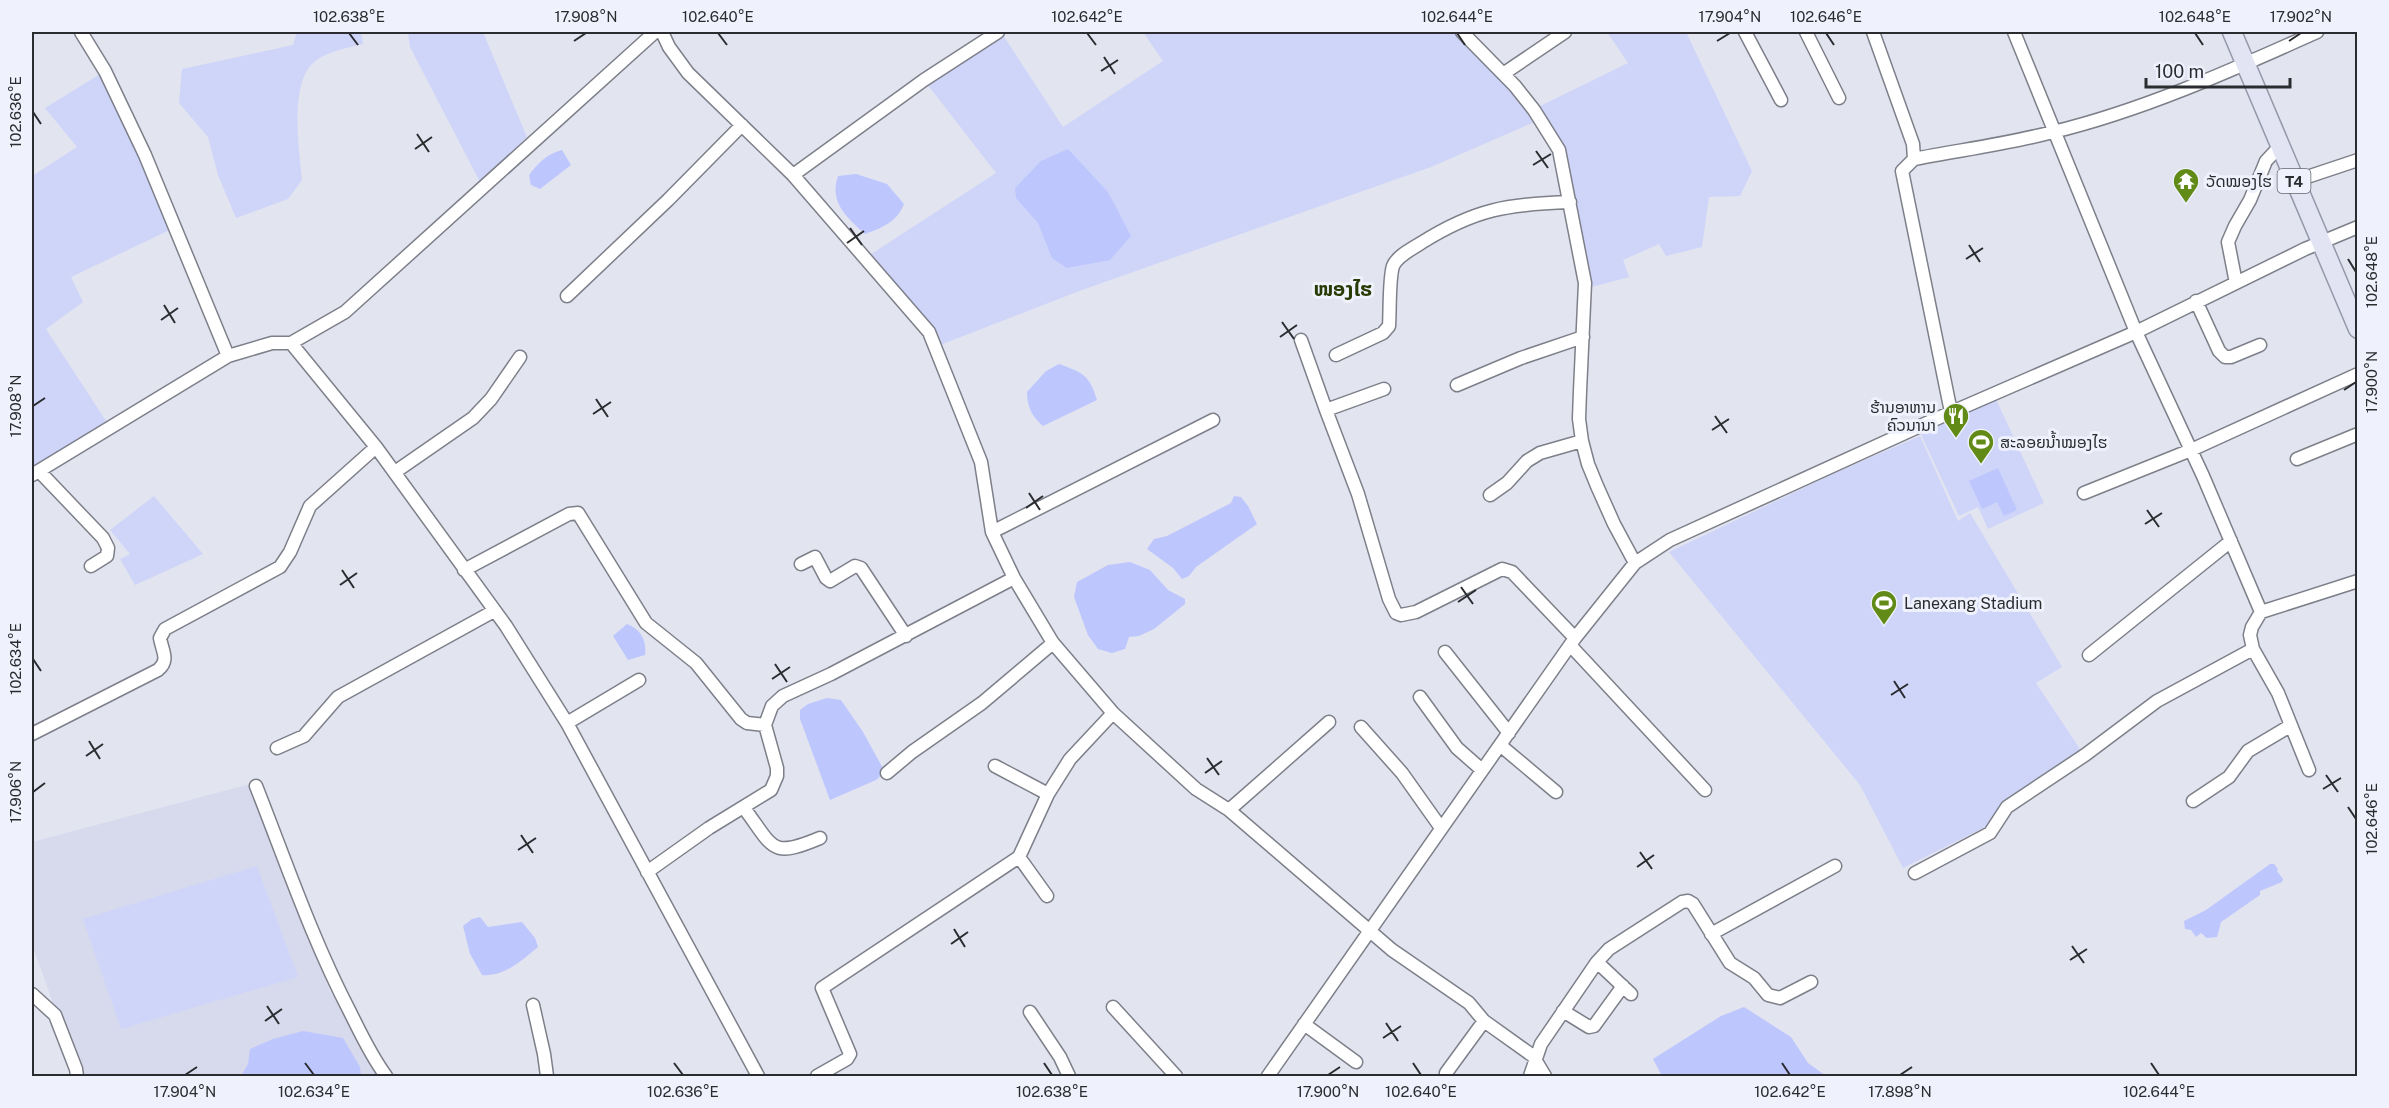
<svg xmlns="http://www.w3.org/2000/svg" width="2389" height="1108" font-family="'Public Sans','Noto Sans Lao',sans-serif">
	<rect width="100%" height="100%" fill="#e2e4f0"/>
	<path fill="#d7daed" d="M 250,784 L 329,989 L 379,1076 L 79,1076 L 32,944 L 32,842 Z"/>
	<path fill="#cfd5f9" d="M 297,32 L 361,32 L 363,44 C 347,48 323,52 311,65 C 290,89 299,150 302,180 L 288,199 L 236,218 L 218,175 L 208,137 L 179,103 L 182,69 L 293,45 Z
		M 410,32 L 483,32 L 527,137 L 480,182 L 410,47 L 408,33 Z
		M 1001,32 L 1063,127 L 1163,61 L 1143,32 L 1460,32 L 1534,109 L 1628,63 L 1607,32 L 1686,32 L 1752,171 L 1740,196 L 1709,197 L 1702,247 L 1666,256 L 1659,244 L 1623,260 L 1629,277 L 1584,289 L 1554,148 L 1539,120 L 1431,167 L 1082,290 L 935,347 L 865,258 L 996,173 L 924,80 Z
		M 105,71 L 174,228 L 71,277 L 83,302 L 46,329 L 108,424 L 32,469 L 32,176 L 77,147 L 45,108 Z
		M 1994,395 L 2044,503 L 1988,529 L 1978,507 L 1959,516 L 1918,428 Z
		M 1920,436 L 1958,521 L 1970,513 L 2062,667 L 2036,683 L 2082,752 L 1998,809 L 1995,822 L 1903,868 L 1860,785 L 1669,552 L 1835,473 Z
		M 154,496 L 203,554 L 135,585 L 120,559 L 130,554 L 110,530 Z
		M 257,866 L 298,977 L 121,1029 L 83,919 Z"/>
	<path fill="#bec6fe" d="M 1068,149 L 1108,192 L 1131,236 L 1110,260 L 1067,268 L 1052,258 L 1038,223 L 1016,198 L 1015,188 L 1041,161 Z
		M 562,150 L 571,165 L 540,189 L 531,185 L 529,175 C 539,162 547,154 562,150 Z
		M 856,174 L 887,184 L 904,204 C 897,222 882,228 865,234 C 847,217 829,203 838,176 Z
		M 1059,364 C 1083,373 1089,374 1097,400 L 1043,426 C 1032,417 1027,406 1027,392 L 1046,371 Z
		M 1998,468 L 2017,510 L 2004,516 L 1997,502 L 1982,509 L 1969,481 Z
		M 1234,496 L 1241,497 L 1248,506 L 1257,524 L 1196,567 L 1189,576 L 1182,579 L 1173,568 L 1147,549 L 1154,539 L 1167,536 L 1231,503 Z
		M 1130,562 L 1150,570 L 1168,590 L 1185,599 L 1185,604 L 1154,629 L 1139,636 L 1129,637 L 1125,649 L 1112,653 L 1098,649 L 1088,635 L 1074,597 L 1077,582 L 1108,565 Z
		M 627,624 C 641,629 647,641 645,655 L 628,660 L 613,636 Z
		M 827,698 L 841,700 L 863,732 L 885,772 L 876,780 L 830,800 L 800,719 L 800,710 L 808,704 Z
		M 2270,864 L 2274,864 L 2278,869 L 2277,871 L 2283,879 L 2282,882 L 2260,891 L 2260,895 L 2221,922 L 2217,937 L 2207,938 L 2201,933 L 2196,937 L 2191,930 L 2185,929 L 2184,921 L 2206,910 Z
		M 480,917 L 488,927 L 522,922 L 535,938 L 538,947 C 521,961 504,977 482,975 L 470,954 L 463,926 L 472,919 Z
		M 1744,1007 L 1791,1037 L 1808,1063 L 1826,1076 L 1662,1076 L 1653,1059 L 1721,1016 Z
		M 303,1031 L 343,1038 L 360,1067 L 361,1076 L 241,1076 L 248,1064 L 250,1049 L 273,1039 Z"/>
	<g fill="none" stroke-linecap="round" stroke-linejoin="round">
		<g stroke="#7d7f89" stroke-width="15">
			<path id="minor" d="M 81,32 L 105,71 L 145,155 L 228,356
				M 662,32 L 669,47 L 688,73 L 793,175 L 929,332 L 981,462 L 992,532 L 1014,578 L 1053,643 L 1113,713 L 1196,789 L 1229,810 L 1392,950 L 1469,1003 L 1484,1021 L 1533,1056 L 1545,1076
				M 1462,32 L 1515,86 L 1534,110 L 1559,150 L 1585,283 L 1580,391 L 1579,419 L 1582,441 L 1588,464 L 1597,486 L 1614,524 L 1635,563
				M 1745,32 L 1781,100
				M 1806,32 L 1839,98
				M 1873,32 L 1913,144 L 1914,159 L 1902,171 L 1951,412
				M 2014,32 L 2136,332 L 2203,476 L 2261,612
				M 1503,74 L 1565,32
				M 1914,159 C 1960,150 2007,144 2053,132 C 2144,110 2232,70 2317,32
				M 793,175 L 924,80 L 998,32
				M 2295,181 L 2358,160
				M 2236,283 L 2228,242 L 2235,226 L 2250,200 L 2266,161 L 2280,146
				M 567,296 L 668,200 L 742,125
				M 2196,301 L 2219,351 L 2225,357 L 2231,357 L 2260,345
				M 1301,340 L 1326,410 L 1358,494 L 1389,599 L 1396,613 L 1401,615 L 1416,612 L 1502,569 L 1512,572 L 1575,638
				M 291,343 L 376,447 L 506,626 L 567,723 L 758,1076
				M 1336,355 L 1383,333 L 1389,326 C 1390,312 1389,278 1393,266 C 1397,256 1412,249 1421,243 C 1475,209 1508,204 1570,202
				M 1457,385 L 1521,358 L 1583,337
				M 1326,410 L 1384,389
				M 2297,459 L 2358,434
				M 39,471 L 103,538 L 108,548 L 107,556 L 91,566
				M 395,472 L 473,418 L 491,399 L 520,357
				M 32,475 L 228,356 L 272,343 L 291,343 L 345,312 L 655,32
				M 2084,493 L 2191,450 L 2358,374
				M 1490,495 L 1507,483 L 1527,461 L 1540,453 L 1582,441
				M 992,532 L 1213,420
				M 801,564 L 815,557 L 826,578 L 830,581 L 855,566 L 861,568 L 906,636
				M 464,570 L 569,514 L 578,513 L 646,623 L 696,663 L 741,719 L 747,723 L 765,725
				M 1570,645 L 1705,790
				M 1445,652 L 1509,733
				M 2089,655 L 2231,541
				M 1420,697 L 1457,748 L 1482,770
				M 567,723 L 639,680
				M 1361,727 L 1402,773 L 1441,828
				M 32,734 L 158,670 C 170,660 162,651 160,638 L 165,629 L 280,567 L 290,552 L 310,506 L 376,447
				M 1500,745 L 1556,792
				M 277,748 L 304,736 L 338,697 L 494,611
				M 995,766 L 1048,794
				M 2309,770 L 2278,693 L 2253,649 L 2250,635 L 2252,627 L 2261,612 L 2358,581
				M 887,773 L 912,752 L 982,703 L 1053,643
				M 256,786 C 286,862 312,939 350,1012 C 361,1034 371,1056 386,1076
				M 2193,801 L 2229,777 L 2248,751 L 2290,726
				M 744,808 C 774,848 770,859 820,838
				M 1229,810 L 1329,722
				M 1019,857 L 1047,896
				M 647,872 L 709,828 L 771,790 L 777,776 L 777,768 L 765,725 L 772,706 L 783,696 L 831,674 L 1014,578
				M 1915,873 L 1990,833 L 2007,807 L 2085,755 L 2157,701 L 2253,649
				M 1711,934 L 1835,866
				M 1597,962 L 1631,994
				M 32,994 L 55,1015 L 76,1069 L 77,1076
				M 533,1005 L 544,1054 L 547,1076
				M 1113,1007 L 1176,1076
				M 1563,1011 L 1589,1027 L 1594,1026 L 1623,986
				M 1030,1012 L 1060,1057 L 1069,1076
				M 1304,1024 L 1356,1062
				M 1446,1073 L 1484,1021
				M 817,1076 L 847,1059 L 850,1054 L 822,988 L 1019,857 L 1048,794 L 1070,759 L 1113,713
				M 1268,1076 L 1575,638 L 1635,563 L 1670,540 L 1929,422 L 2136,332 L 2305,249 L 2358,227
				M 1530,1076 L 1541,1044 L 1597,962 L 1609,949 L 1682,902 L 1688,901 L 1693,904 L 1730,963 L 1754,978 L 1768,995 L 1780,998 L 1811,982"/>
		</g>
		<g stroke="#9598aa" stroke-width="21">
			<path id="primary" d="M 2232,32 L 2358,329"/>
		</g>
		<use href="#minor" stroke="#fff" stroke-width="12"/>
		<use href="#primary" stroke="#e2e4f3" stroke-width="18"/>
	</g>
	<path fill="none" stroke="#2b2c30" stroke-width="2" d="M 349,33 L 358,45M 718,33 L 727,45M 1087,33 L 1096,45M 1457,33 L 1465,45M 1826,33 L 1834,45M 2195,33 L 2203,45M 574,41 L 586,33M 1717,41 L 1730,33M 2289,41 L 2301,33M 1104,57 L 1115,74M 1101,71 L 1118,60M 33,112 L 41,124M 417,134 L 429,152M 415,149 L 432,137M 1536,151 L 1548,168M 1533,165 L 1551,154M 850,228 L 862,245M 847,243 L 864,231M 1969,245 L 1980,262M 1966,259 L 1983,248M 2348,259 L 2356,272M 164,305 L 175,323M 161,320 L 178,308M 1282,322 L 1294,339M 1280,337 L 1297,325M 2344,390 L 2356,382M 596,399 L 608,417M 33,406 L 45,398M 593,414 L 611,402M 1715,416 L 1727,433M 1712,430 L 1729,419M 1029,493 L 1040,510M 1026,508 L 1043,496M 2147,510 L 2159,527M 2145,524 L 2162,513M 342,570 L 354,588M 340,585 L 357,573M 1461,587 L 1473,604M 1458,602 L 1476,590M 33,659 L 41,671M 775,664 L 787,682M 772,679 L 790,667M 1894,681 L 1905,698M 1891,695 L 1908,684M 89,741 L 100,759M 86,756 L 103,744M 1207,758 L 1219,775M 1205,773 L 1222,761M 2326,775 L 2338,792M 2323,789 L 2341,778M 33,792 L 45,783M 2348,807 L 2356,819M 521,835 L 533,853M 518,850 L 536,838M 1640,852 L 1652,869M 1637,867 L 1654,855M 954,929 L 965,947M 951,944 L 968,932M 2072,946 L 2084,963M 2070,960 L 2087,949M 267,1006 L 279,1024M 265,1021 L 282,1009M 1386,1023 L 1398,1041M 1383,1038 L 1401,1026M 305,1063 L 314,1075M 674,1063 L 683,1075M 1044,1063 L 1052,1075M 1413,1063 L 1421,1075M 1782,1063 L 1790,1075M 2151,1063 L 2159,1075M 185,1075 L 197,1067M 1328,1075 L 1340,1067M 1900,1075 L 1912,1067"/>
	<defs>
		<g id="temple-pin" transform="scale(1.35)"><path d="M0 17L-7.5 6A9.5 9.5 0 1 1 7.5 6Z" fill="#628a17" stroke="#eff2fd"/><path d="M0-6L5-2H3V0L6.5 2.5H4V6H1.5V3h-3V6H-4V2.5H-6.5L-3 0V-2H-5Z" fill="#fff"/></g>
		<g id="restaurant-pin" transform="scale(1.35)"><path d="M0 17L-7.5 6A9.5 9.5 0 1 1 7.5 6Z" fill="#628a17" stroke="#eff2fd"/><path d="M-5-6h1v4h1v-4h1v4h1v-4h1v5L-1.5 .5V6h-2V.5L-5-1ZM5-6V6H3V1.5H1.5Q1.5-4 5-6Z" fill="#fff"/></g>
		<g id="stadium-pin" transform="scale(1.35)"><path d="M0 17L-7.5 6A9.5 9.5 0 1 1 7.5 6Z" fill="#628a17" stroke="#eff2fd"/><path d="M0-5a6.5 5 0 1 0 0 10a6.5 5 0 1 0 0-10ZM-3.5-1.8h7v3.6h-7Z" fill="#fff"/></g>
	</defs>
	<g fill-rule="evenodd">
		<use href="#temple-pin" x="2186" y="181"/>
		<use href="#restaurant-pin" x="1956" y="416"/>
		<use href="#stadium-pin" x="1981" y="442"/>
		<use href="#stadium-pin" x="1884" y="603"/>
	</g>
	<g text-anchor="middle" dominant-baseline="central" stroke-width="6" stroke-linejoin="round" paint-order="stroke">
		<rect fill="#eff2fd" stroke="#66676e" stroke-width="1.5" x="2277.5" y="169" width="33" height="24" rx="4.5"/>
		<g font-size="15" font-weight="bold" fill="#2b2c30">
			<text x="2294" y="181">T4</text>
		</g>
		<g font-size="16" fill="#2b2c30" stroke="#eff2fd" text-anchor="start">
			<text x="2206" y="181">ວັດໝອງໄຮ</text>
			<text x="1936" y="407" text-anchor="end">ຮ້ານອາຫານ<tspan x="1936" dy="18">ຄົວນານາ</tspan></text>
			<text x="2000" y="442">ສະລອຍນ້ຳໝອງໄຮ</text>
			<text x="1904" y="603">Lanexang Stadium</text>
		</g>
		<g font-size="20" font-weight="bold" fill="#283b05" stroke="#eff2fd">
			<text x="1343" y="289">ໜອງໄຮ</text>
		</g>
	</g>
	<rect width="2389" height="1108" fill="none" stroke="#eff2fd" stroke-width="66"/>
	<path d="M2146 78v9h144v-9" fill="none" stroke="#2b2c30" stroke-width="3"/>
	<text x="2155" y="78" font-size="18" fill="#2b2c30" stroke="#eff2fd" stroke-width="4.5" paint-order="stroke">100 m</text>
	<rect x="33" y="33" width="2323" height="1042" fill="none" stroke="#2b2c30" stroke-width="2"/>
	<g font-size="15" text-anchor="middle" fill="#2b2c30">
		<text x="349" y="22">102.638°E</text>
		<text x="586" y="22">17.908°N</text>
		<text x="718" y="22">102.640°E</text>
		<text x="1087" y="22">102.642°E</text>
		<text x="1457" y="22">102.644°E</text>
		<text x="1730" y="22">17.904°N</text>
		<text x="1826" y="22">102.646°E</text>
		<text x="2195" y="22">102.648°E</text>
		<text x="2301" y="22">17.902°N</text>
		<text transform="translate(16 112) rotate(-90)" y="5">102.636°E</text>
		<text transform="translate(2372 272) rotate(-90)" y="5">102.648°E</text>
		<text transform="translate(2372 382) rotate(-90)" y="5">17.900°N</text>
		<text transform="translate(16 406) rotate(-90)" y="5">17.908°N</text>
		<text transform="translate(16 659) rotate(-90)" y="5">102.634°E</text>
		<text transform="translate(16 792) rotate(-90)" y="5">17.906°N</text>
		<text transform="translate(2372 819) rotate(-90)" y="5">102.646°E</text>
		<text x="185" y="1097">17.904°N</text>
		<text x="314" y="1097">102.634°E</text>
		<text x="683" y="1097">102.636°E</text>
		<text x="1052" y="1097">102.638°E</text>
		<text x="1328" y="1097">17.900°N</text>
		<text x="1421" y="1097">102.640°E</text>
		<text x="1790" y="1097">102.642°E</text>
		<text x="1900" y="1097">17.898°N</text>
		<text x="2159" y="1097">102.644°E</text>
	</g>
</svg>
